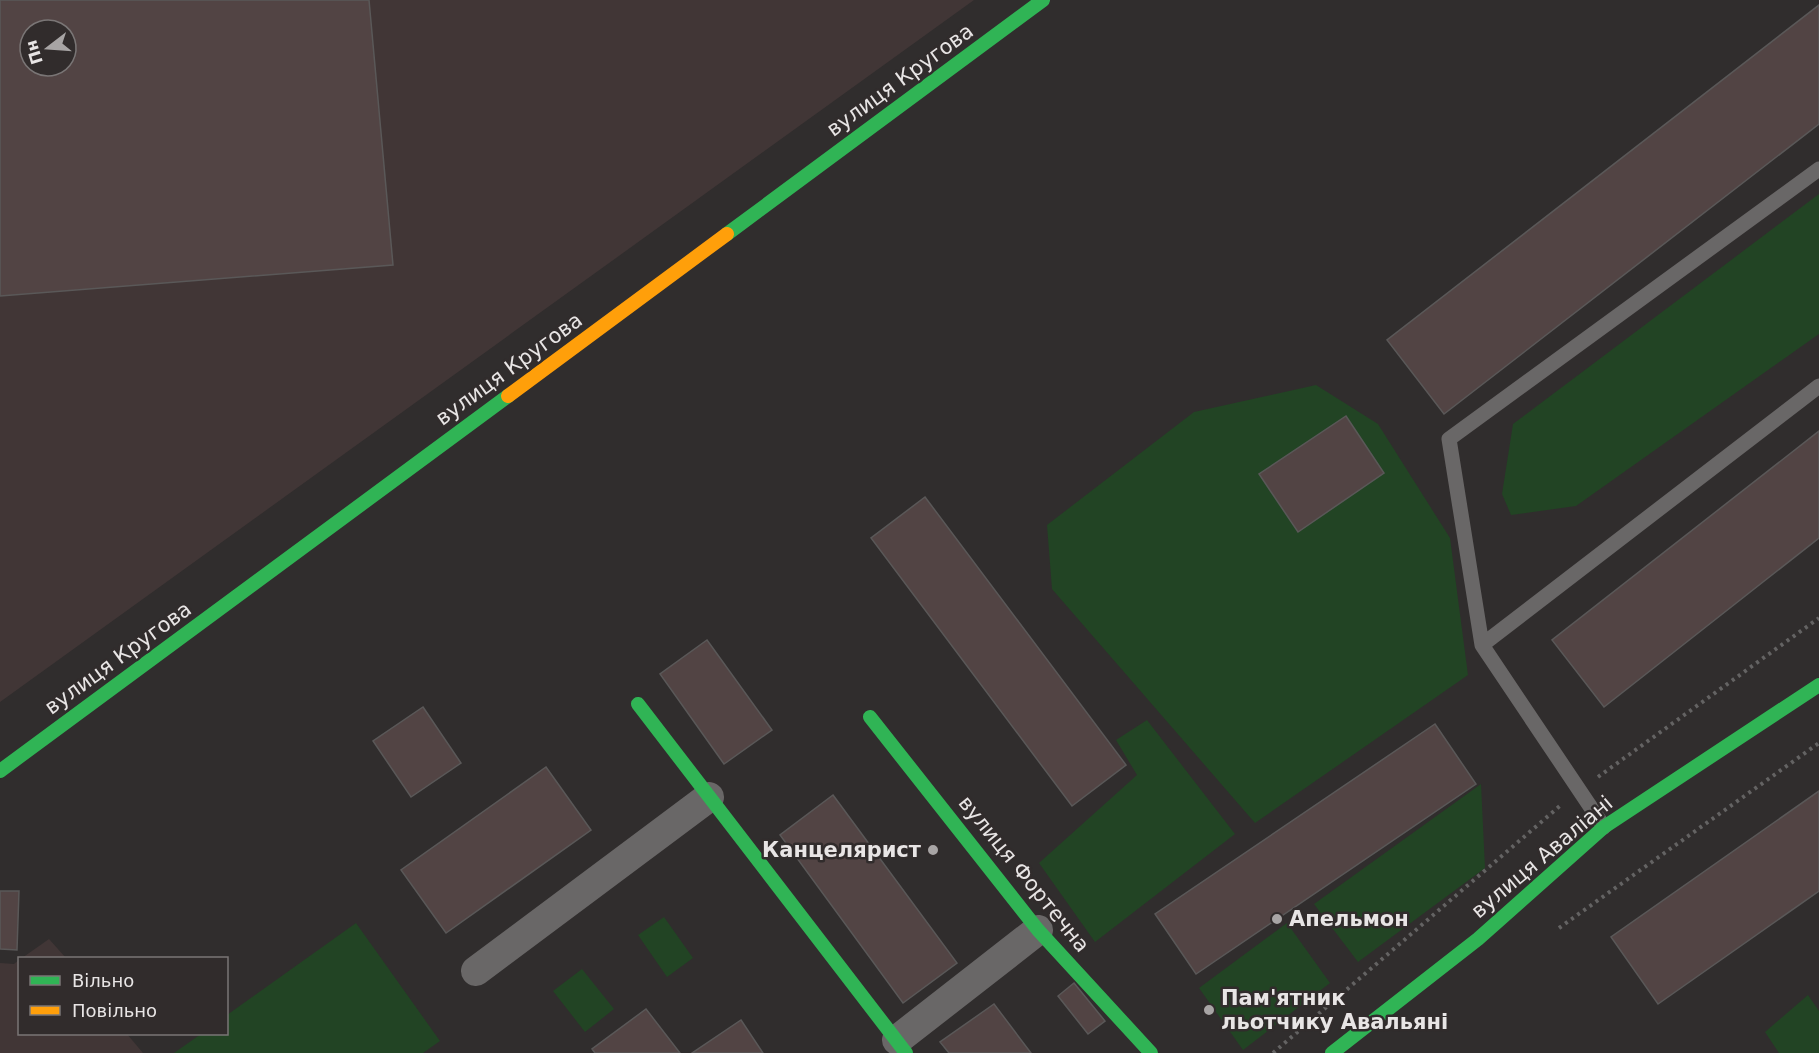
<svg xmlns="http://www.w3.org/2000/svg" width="1819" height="1053" font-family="'DejaVu Sans',sans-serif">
	<rect width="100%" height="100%" fill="#302d2d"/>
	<path fill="#413636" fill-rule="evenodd" d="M 0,0 L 974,0 L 0,702 ZM 30,30 L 66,30 L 66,66 L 30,66 Z
		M 49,939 L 66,958 L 22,958 Z
		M 19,960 L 20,1034 L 127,1034 L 143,1053 L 0,1053 L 0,963 L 14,964 Z"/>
	<path fill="#224424" d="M 1819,194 L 1819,334 L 1576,506 L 1511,515 L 1502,494 L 1513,424 Z
		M 1316,385 L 1378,424 L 1450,538 L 1468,675 L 1255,823 L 1052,589 L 1047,525 L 1194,412 Z
		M 1147,720 L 1235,834 L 1095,942 L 1039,863 L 1137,775 L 1116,740 Z
		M 1481,784 L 1485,868 L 1358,962 L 1314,904 Z
		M 664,917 L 693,958 L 667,977 L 638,935 Z
		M 356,923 L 440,1041 L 423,1053 L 174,1053 L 201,1034 L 226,1034 L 227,1015 Z
		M 1287,923 L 1330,983 L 1243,1050 L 1199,988 Z
		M 582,969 L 614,1009 L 585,1032 L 553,991 Z
		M 1808,995 L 1819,1011 L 1819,1053 L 1779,1053 L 1765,1032 Z"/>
	<path fill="#524444" stroke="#5a5858" stroke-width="1.5" fill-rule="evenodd" d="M 0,0 L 369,0 L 393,265 L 0,296 ZM 30,30 L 66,30 L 66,66 L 30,66 Z
		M 1819,5 L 1819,124 L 1444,414 L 1387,340 Z
		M 1346,416 L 1384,473 L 1298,532 L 1259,474 Z
		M 1819,431 L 1819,538 L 1604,707 L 1552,640 Z
		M 925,497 L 1126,765 L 1072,806 L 871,538 Z
		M 707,640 L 772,730 L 724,764 L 660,674 Z
		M 423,707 L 461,763 L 411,797 L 373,741 Z
		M 1435,724 L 1476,784 L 1196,974 L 1155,914 Z
		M 546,767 L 591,830 L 446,933 L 401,870 Z
		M 1819,791 L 1819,891 L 1658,1004 L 1611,937 Z
		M 833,795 L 957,963 L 903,1003 L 780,835 Z
		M 0,891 L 19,891 L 17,950 L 0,949 Z
		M 1074,983 L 1105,1021 L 1088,1034 L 1058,996 Z
		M 994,1004 L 1031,1053 L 949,1053 L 940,1042 Z
		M 646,1009 L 680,1053 L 595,1053 L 592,1049 Z
		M 741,1020 L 763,1053 L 692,1053 Z"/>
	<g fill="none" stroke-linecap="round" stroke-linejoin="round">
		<path stroke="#646363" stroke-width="4" stroke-dasharray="3 4.5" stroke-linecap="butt" d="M 1598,777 L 1819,618
			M 1559,928 L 1819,743
			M 1273,1053 L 1561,805"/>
		<path stroke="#696767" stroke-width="15" d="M 1482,645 L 1819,386
			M 1604,827 L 1482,645 L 1449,439 L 1819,169"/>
		<path stroke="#696767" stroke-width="30" d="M 476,971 L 709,797
			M 897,1040 L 1038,930"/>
		<path stroke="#30b455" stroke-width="14" d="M 727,234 L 1043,0
			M 638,704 L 906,1053
			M 870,717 L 1038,930 L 1151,1053
			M 0,771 L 508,396
			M 1332,1053 L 1478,939 L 1604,827 L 1819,685"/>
		<path stroke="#ff9f0a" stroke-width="14" d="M 508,396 L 727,234"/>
	</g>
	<g fill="#a8a5a5" stroke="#312c2c" stroke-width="2">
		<circle cx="933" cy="850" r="6"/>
		<circle cx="1277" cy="919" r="6"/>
		<circle cx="1209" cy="1010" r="6"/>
	</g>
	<g text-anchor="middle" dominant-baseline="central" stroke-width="5" stroke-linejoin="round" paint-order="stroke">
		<g font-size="21" fill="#e8e5e5" stroke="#312c2c">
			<text transform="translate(900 80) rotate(-36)">вулиця Кругова</text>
			<text transform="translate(509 369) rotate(-36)">вулиця Кругова</text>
			<text transform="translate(118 658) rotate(-36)">вулиця Кругова</text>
			<text transform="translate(1542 857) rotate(-40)">вулиця Аваліані</text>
			<text transform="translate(1024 874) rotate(51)">вулиця Фортечна</text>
		</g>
		<g font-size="21" font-weight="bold" fill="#e8e5e5" stroke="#312c2c" text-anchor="start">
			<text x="921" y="850" text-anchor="end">Канцелярист</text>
			<text x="1289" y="919">Апельмон</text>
			<text x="1221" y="998">Пам'ятник<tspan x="1221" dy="24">льотчику Авальяні</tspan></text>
		</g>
	</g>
	<rect x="18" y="957" width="210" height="78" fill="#312c2c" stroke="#7a7676" stroke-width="1.5"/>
	<rect x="30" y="976" width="30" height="9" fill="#30b455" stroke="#7a7676" stroke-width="1.5"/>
	<text x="72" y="987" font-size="18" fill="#e8e5e5">Вільно</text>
	<rect x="30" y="1006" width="30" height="9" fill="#ff9f0a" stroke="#7a7676" stroke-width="1.5"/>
	<text x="72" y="1017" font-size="18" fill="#e8e5e5">Повільно</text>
	<g transform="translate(48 48) rotate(253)"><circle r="28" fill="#312c2c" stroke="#7a7676" stroke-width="1.5"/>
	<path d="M0-4.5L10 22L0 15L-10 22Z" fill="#a8a5a5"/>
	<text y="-9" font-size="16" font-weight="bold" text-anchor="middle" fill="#e8e5e5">Пн</text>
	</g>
</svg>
